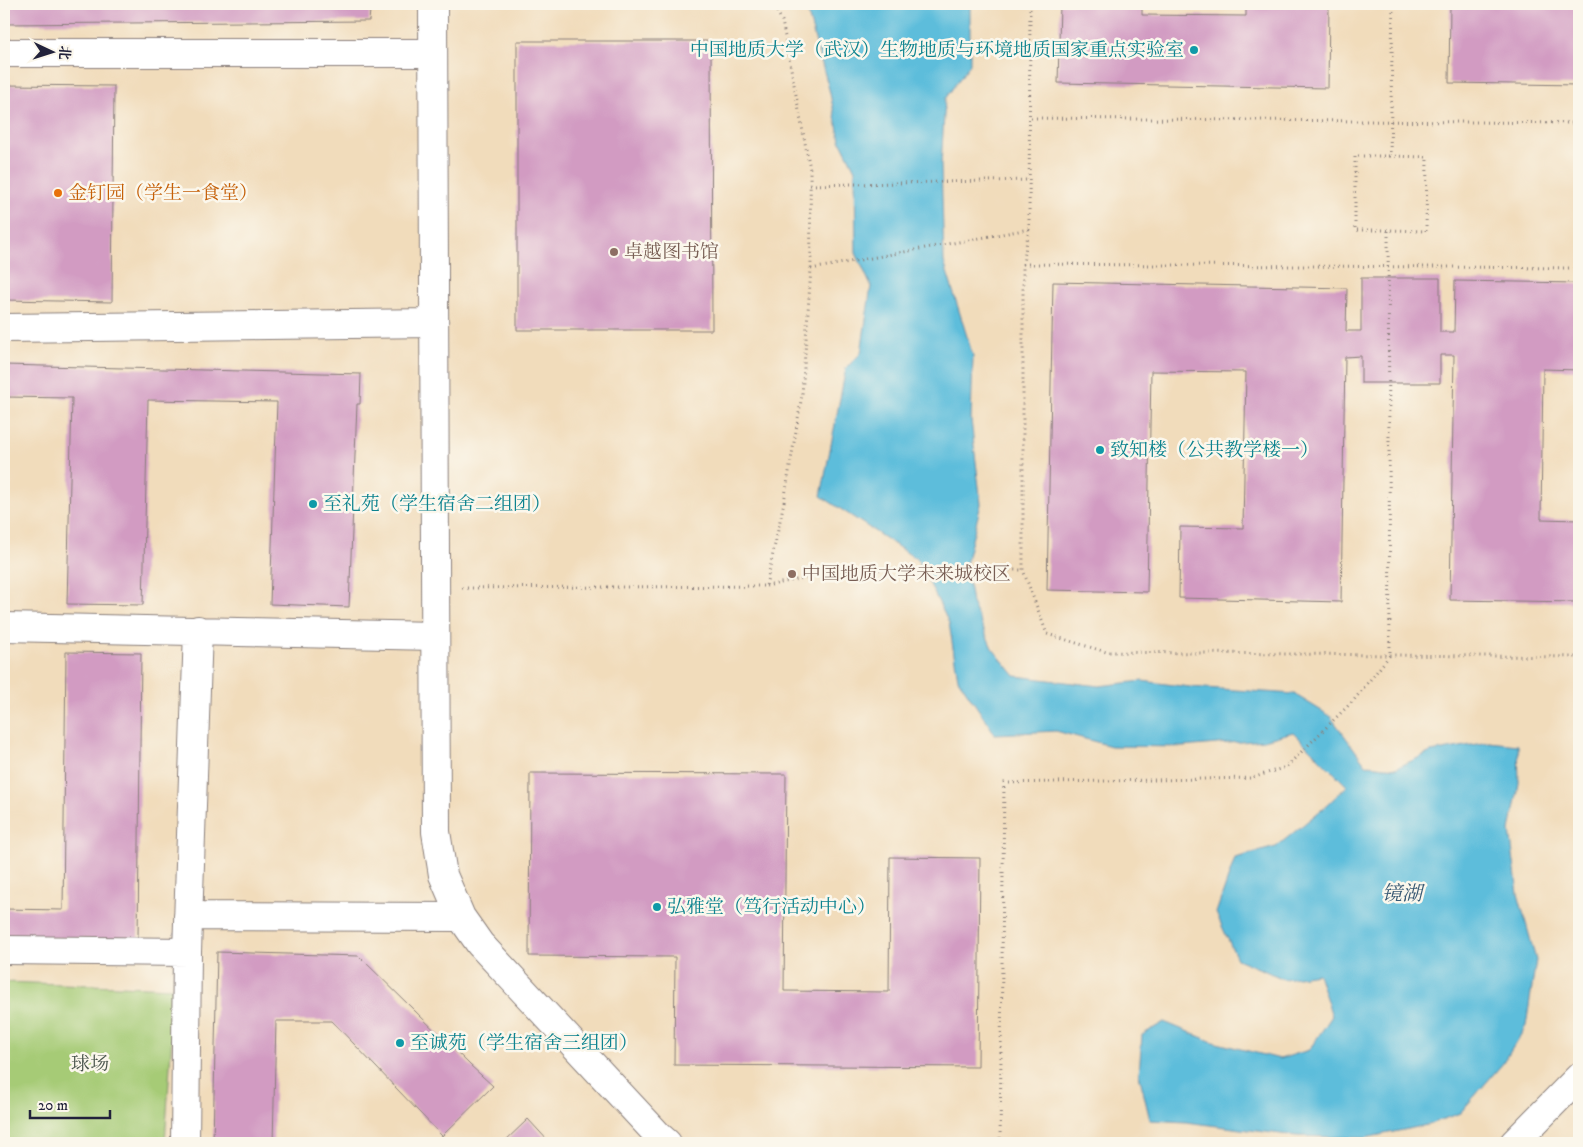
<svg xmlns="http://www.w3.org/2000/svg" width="1583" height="1147" font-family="'IM FELL DW Pica','Noto Serif SC',serif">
	<rect width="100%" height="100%" fill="#fbf7ec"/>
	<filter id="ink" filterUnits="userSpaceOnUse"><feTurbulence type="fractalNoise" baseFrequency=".02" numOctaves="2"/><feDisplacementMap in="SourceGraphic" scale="10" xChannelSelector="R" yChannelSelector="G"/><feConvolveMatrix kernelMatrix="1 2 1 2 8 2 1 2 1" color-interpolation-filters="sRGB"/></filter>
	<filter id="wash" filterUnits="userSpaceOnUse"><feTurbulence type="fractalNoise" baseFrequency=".0096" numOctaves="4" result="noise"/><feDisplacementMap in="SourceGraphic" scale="20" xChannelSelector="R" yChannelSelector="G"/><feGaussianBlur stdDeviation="1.12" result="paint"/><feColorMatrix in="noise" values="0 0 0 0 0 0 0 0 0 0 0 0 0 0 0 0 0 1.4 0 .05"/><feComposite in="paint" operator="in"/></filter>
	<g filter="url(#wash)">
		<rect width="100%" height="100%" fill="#f1dcbb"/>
		<path fill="#a6cb76" stroke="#647658" d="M 4,982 L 175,988 L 165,1143 L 4,1143 Z"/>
		<path fill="#5dbddb" stroke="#40708b" d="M 805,4 L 970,4 L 970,64 L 945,99 L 941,165 L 944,262 L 973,356 L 971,420 L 981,504 L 966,564 L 972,603 L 992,648 L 1015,676 L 1099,686 L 1142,681 L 1190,687 L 1294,694 L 1330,716 L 1366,765 L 1396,768 L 1431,752 L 1489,742 L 1518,745 L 1519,783 L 1510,831 L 1518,894 L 1536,960 L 1526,1026 L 1504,1062 L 1460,1113 L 1427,1125 L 1365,1138 L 1297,1136 L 1186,1122 L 1150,1120 L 1139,1074 L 1142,1035 L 1164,1022 L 1213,1042 L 1280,1059 L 1309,1050 L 1332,1016 L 1318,974 L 1284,979 L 1237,959 L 1216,913 L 1235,858 L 1276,847 L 1326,806 L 1347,786 L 1293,732 L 1264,740 L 1182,747 L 1111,746 L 1056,731 L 995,734 L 958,679 L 949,623 L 918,560 L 821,496 L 846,368 L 861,353 L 871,286 L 856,253 L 855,170 L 840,140 L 829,89 Z"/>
		<g id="blocks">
			<path fill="#d29bc2" d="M 4,4 L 370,4 L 370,10 L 369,21 L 4,24 Z
				M 1060,4 L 1142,4 L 1142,15 L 1246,16 L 1246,4 L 1329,4 L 1328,88 L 1058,83 Z
				M 1450,4 L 1579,4 L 1579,85 L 1449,83 Z
				M 517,41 L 711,41 L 712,330 L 517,330 Z
				M 4,85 L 114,86 L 112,302 L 4,300 Z
				M 1361,278 L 1440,278 L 1440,332 L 1454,332 L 1455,281 L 1579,283 L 1579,370 L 1543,369 L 1541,519 L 1579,520 L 1579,602 L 1450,600 L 1454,355 L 1440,355 L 1440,383 L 1361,383 L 1361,356 L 1345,357 L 1341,602 L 1179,598 L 1180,527 L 1243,528 L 1246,372 L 1151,371 L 1147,592 L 1047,590 L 1053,282 L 1347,288 L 1346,331 L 1361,331 Z
				M 4,365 L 361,374 L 360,404 L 357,404 L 349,607 L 270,604 L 277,402 L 148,400 L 143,605 L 67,604 L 72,398 L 4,397 Z
				M 66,652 L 141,653 L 138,940 L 4,937 L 4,909 L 63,910 Z
				M 530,773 L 786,774 L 784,991 L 889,992 L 890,857 L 980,858 L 978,1067 L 674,1065 L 675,957 L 529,956 Z
				M 217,952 L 359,956 L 470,1065 L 493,1086 L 442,1136 L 332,1021 L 276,1021 L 273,1143 L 213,1143 Z
				M 528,1119 L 550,1143 L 503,1143 Z"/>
		</g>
	</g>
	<g filter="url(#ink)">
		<use href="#blocks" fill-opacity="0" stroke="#8a7f7b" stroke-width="1"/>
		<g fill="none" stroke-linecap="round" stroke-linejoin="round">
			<g stroke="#8a7f7b" stroke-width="30">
				<path id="street" d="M 433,4 L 436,832 L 443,875 L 461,917 L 480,944 L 659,1136 L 667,1143
					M 4,53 L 433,53
					M 4,328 L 434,323
					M 4,627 L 435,636
					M 188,916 L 461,917
					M 4,950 L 187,952 L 198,630
					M 185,1143 L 187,952
					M 1514,1143 L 1579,1077"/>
			</g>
			<path stroke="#8a7f7b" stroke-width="3" stroke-dasharray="1 4" stroke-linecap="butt" d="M 1030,4 L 1029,229 L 1023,264 L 1023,570 L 1047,634 L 1106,652 L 1579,657
				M 1031,118 L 1579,123
				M 810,185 L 1029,180
				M 1388,230 L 1355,230 L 1355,156 L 1390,156
				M 1023,264 L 1579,268
				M 811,269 L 1029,229
				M 766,586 L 847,569 L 1023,570
				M 462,588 L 766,586 L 784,502 L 802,395 L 811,269 L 810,169 L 782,21 L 773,4
				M 1000,1143 L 1004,783 L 1252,778 L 1286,767 L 1354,700 L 1390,655 L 1388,230 L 1426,231 L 1427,157 L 1390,156 L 1393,4"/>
			<use href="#street" stroke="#fff" stroke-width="28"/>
		</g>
	</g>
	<g fill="#0f9aa8" stroke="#fbf7ec" stroke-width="2">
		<circle cx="1194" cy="50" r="5"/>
		<circle cx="1100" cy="450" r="5"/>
		<circle cx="313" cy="504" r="5"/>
		<circle cx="657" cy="907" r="5"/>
		<circle cx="400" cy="1043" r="5"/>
	</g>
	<circle fill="#e8710a" stroke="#fbf7ec" stroke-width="2" cx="58" cy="193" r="5"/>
	<g fill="#8d6e63" stroke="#fbf7ec" stroke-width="2">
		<circle cx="614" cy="252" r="5"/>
		<circle cx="792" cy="574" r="5"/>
	</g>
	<g text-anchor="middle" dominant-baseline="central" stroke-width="5" stroke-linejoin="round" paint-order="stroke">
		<g font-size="19" fill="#0d838f" stroke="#fbf7ec" text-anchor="start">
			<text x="1184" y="50" text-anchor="end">中国地质大学（武汉）生物地质与环境地质国家重点实验室</text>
			<text x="1110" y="450">致知楼（公共教学楼一）</text>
			<text x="323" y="504">至礼苑（学生宿舍二组团）</text>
			<text x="667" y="907">弘雅堂（笃行活动中心）</text>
			<text x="410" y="1043">至诚苑（学生宿舍三组团）</text>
		</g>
		<g font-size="19" fill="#c56008" stroke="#fbf7ec" text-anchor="start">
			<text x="68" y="193">金钉园（学生一食堂）</text>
		</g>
		<g font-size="19" fill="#785e54" stroke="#fbf7ec" text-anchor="start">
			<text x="624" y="252">卓越图书馆</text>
			<text x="802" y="574">中国地质大学未来城校区</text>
		</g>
		<g font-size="19" fill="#4a554d" stroke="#fbf7ec">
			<text x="90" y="1064">球场</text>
		</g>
		<g font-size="20" font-style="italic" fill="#375873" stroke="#fbf7ec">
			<text x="1402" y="894">镜湖</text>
		</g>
	</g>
	<rect width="1583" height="1147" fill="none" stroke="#fbf7ec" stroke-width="20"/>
	<g transform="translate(52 52) rotate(94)" stroke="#fbf7ec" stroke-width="4" paint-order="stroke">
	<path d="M0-4L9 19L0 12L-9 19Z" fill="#22223b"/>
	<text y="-8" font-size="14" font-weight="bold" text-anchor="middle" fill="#22223b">北</text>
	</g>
	<path d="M30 1110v8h80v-8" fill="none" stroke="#22223b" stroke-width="2.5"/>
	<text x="38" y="1110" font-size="15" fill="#22223b" stroke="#fbf7ec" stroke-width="4" paint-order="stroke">20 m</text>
</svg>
